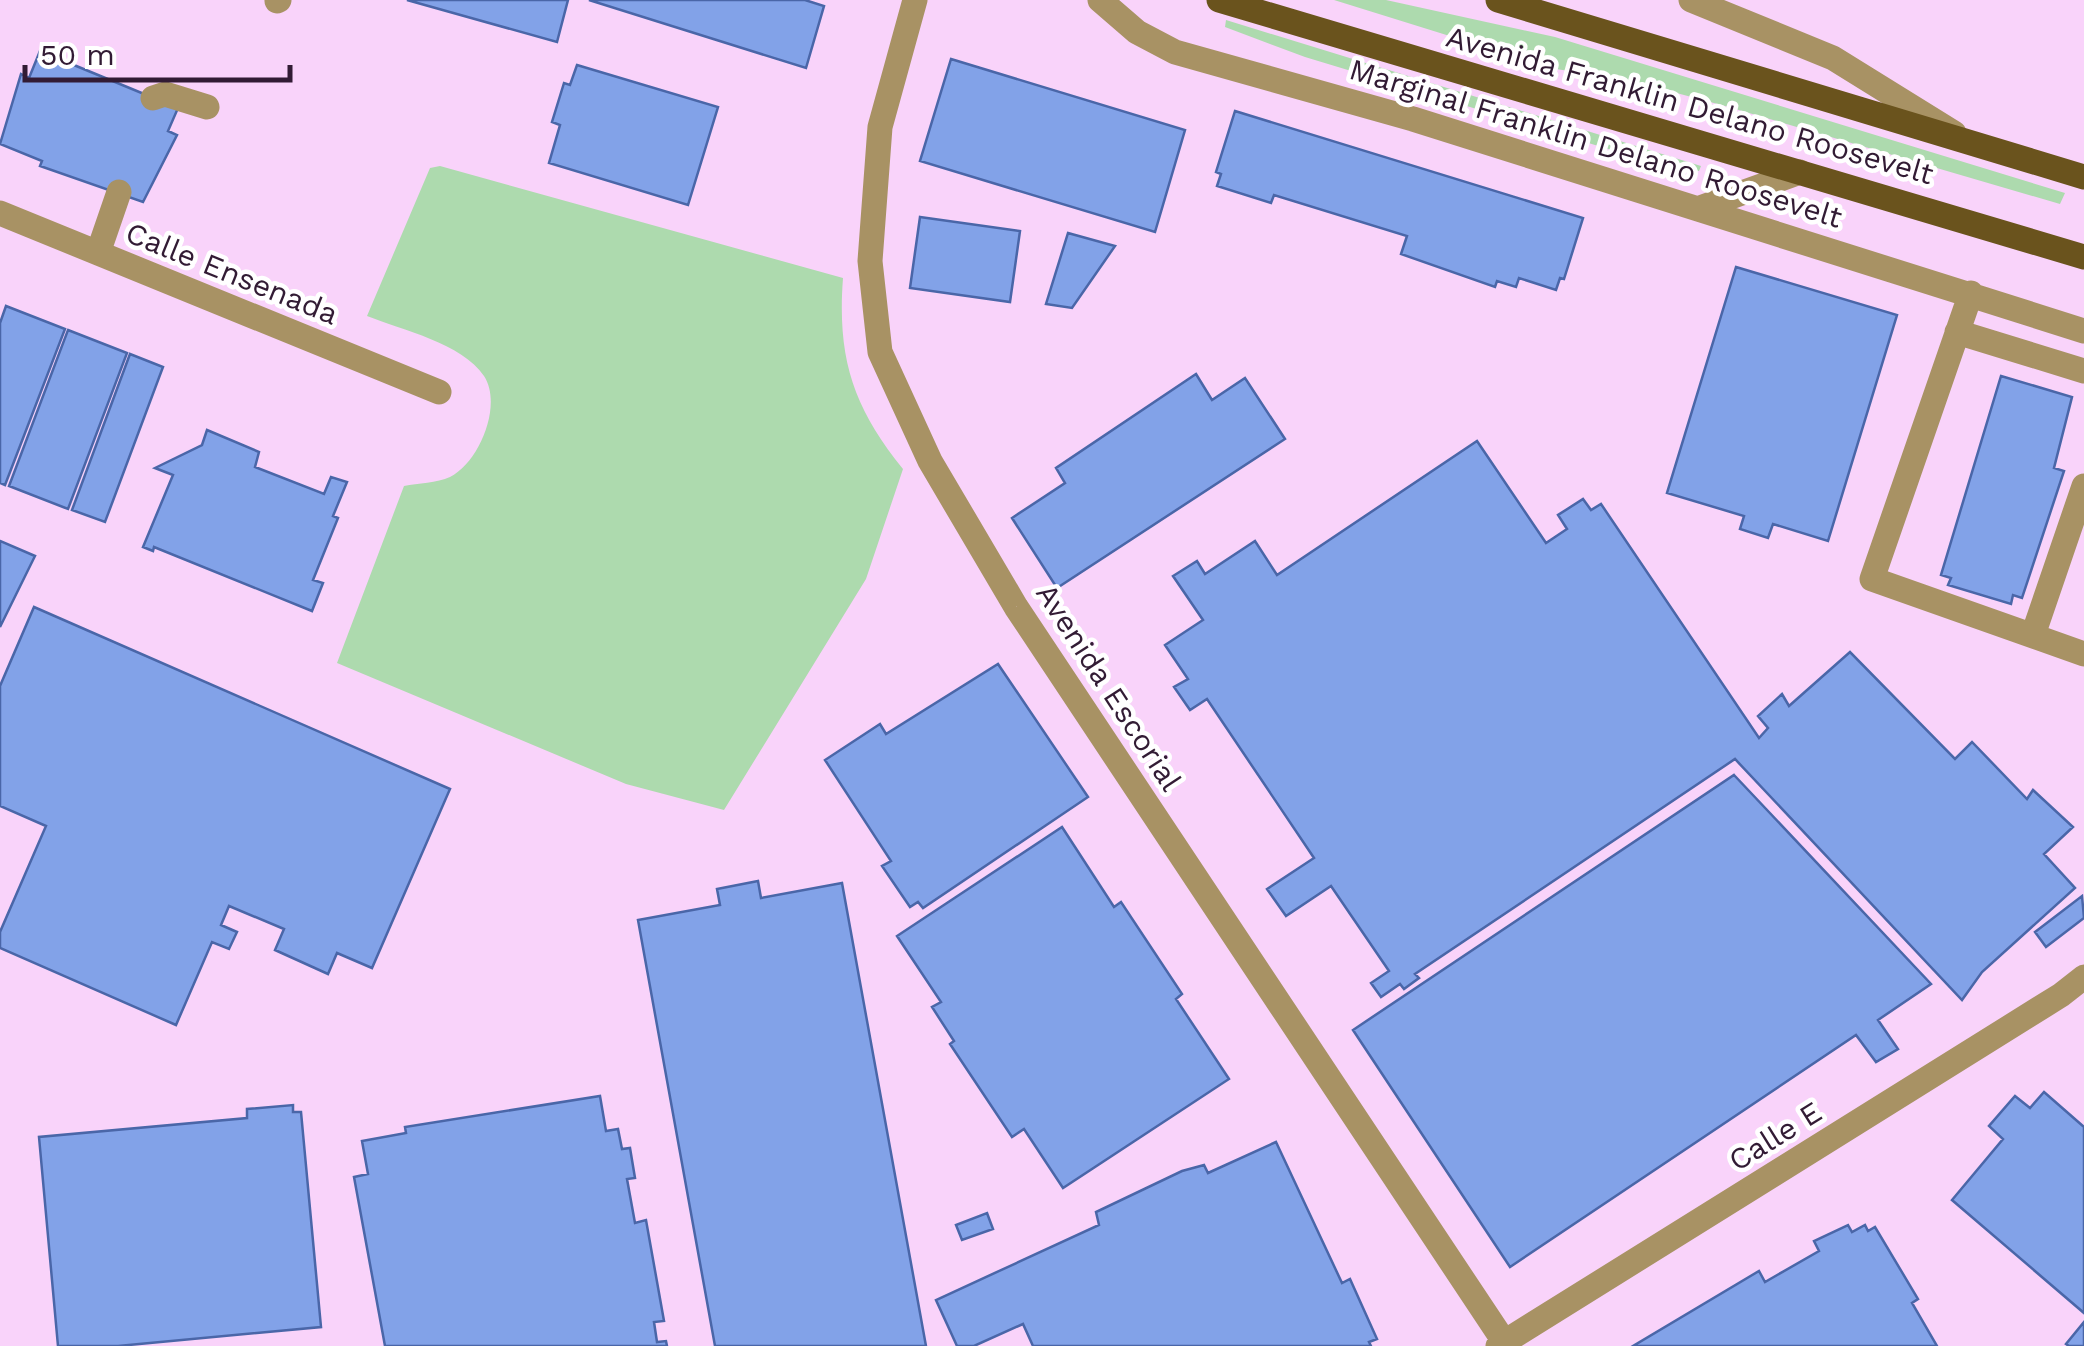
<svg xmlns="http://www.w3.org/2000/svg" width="2084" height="1346" font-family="'Work Sans',sans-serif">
	<rect width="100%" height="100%" fill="#f9d3fa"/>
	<path fill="#addaae" d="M 1334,0 L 1386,0 L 1555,37 L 2065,193 L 2060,204 L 1725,106 L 1628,80 L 1556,69 Z
		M 1226,20 L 1701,166 L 1699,171 L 1671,168 L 1305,57 L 1225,27 Z
		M 440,166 L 843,278 C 837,358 853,407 903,469 L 866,579 L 724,810 L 626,784 L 337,663 L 404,486 C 418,483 437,483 450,477 C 479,463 503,405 484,376 C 462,343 402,330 367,316 L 430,168 Z"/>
	<path fill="#82a2e8" stroke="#4a66a8" stroke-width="2.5" d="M 407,0 L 568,0 L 557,42 Z
		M 589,0 L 805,0 L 824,6 L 806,68 Z
		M 40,51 L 178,108 L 168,131 L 177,135 L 143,202 L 40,166 L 42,161 L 0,144 L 21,74 L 29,78 Z
		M 951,59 L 1185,130 L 1155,232 L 920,161 Z
		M 577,65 L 718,107 L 688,205 L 549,163 L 560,125 L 552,122 L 564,83 L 570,85 Z
		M 1235,111 L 1583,218 L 1564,279 L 1560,278 L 1556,290 L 1519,278 L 1516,287 L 1497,281 L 1495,287 L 1401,254 L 1407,236 L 1274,195 L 1271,203 L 1217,186 L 1221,174 L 1216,172 Z
		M 920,217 L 1020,231 L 1010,302 L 910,288 Z
		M 1068,233 L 1115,246 L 1072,308 L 1046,304 Z
		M 1736,267 L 1897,315 L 1828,541 L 1773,524 L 1768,538 L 1740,529 L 1744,516 L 1667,493 Z
		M 6,306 L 65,329 L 5,485 L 0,483 L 0,323 Z
		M 68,330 L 127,353 L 68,509 L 9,486 Z
		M 130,354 L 163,367 L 105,522 L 72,510 Z
		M 1196,374 L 1212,400 L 1245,378 L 1285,439 L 1057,588 L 1012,518 L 1065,483 L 1056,468 Z
		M 2001,376 L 2072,397 L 2054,468 L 2064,471 L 2022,598 L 2013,595 L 2011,604 L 1948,585 L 1951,578 L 1941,575 Z
		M 207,430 L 259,452 L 255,467 L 324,494 L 331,477 L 347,482 L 333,516 L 338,518 L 313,580 L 323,583 L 312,611 L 154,547 L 153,551 L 143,547 L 173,475 L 155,468 L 202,445 Z
		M 1477,441 L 1546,543 L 1567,529 L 1558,515 L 1583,499 L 1591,510 L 1601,504 L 1759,738 L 1768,728 L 1758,716 L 1782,694 L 1789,706 L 1850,652 L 1955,759 L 1972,742 L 2027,799 L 2033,790 L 2073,827 L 2044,854 L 2075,888 L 1982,972 L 1962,1000 L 1735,759 L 1415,974 L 1419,978 L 1404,989 L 1400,984 L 1381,997 L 1371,983 L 1389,971 L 1331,886 L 1286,916 L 1267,889 L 1314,858 L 1207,699 L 1190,710 L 1174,687 L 1188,679 L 1165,645 L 1203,620 L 1173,576 L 1197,561 L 1205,574 L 1255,541 L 1277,575 Z
		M 0,541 L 35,556 L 0,627 Z
		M 34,607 L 450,789 L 372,968 L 337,953 L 328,974 L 275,950 L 284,929 L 229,906 L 221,925 L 237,932 L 229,949 L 212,942 L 176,1025 L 0,948 L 0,932 L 46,826 L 0,806 L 0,686 Z
		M 998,664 L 1088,797 L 923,908 L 918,902 L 910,907 L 882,866 L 891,861 L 825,760 L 880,724 L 886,734 Z
		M 1734,775 L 1931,984 L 1878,1020 L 1898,1049 L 1876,1062 L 1856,1035 L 1510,1267 L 1353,1030 Z
		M 1062,827 L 1114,907 L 1121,902 L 1182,994 L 1176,999 L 1229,1079 L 1063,1188 L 1024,1129 L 1012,1137 L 950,1044 L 954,1041 L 932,1007 L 941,1002 L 897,936 Z
		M 758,881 L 761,898 L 842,883 L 926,1346 L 715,1346 L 638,920 L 720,905 L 717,889 Z
		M 2082,896 L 2084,918 L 2046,947 L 2035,932 Z
		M 2044,1092 L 2084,1127 L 2084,1313 L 1952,1200 L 2003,1139 L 1989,1126 L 2015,1096 L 2030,1108 Z
		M 600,1096 L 606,1131 L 618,1129 L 622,1149 L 630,1148 L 635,1178 L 627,1179 L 635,1223 L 646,1220 L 664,1321 L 654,1322 L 657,1342 L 666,1341 L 667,1346 L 385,1346 L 354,1177 L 368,1174 L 362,1141 L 406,1133 L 405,1127 Z
		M 293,1105 L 293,1112 L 301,1112 L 321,1327 L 118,1346 L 58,1346 L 39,1137 L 247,1118 L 247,1109 Z
		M 1276,1142 L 1342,1283 L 1350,1279 L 1377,1339 L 1369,1342 L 1371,1346 L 1033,1346 L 1023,1324 L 974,1346 L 957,1346 L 936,1300 L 1099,1225 L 1096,1212 L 1182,1171 L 1204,1165 L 1208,1173 Z
		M 987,1213 L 993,1229 L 962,1240 L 956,1225 Z
		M 1848,1225 L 1852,1232 L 1865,1225 L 1868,1231 L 1875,1227 L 1918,1299 L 1912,1303 L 1937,1346 L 1633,1346 L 1759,1271 L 1765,1282 L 1819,1251 L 1814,1241 Z
		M 2084,1322 L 2084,1346 L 2069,1346 L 2066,1344 Z"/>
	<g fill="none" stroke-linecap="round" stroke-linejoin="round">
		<path stroke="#a89264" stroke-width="25" d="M 915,0 L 880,127 L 870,261 L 880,352 L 930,461 L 1016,607 L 1505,1343
			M 1100,0 L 1137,32 L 1175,52 L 1413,119 L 2084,331
			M 1691,0 L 1833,58 L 1954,133
			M 277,1 L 279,0
			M 153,98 L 165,94 L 207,107
			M 1700,208 L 1800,172
			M 0,213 L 439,392
			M 98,253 L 119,192
			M 1971,293 L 1872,579 L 2084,654
			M 1957,332 L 2084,371
			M 2033,635 L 2084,486
			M 1498,1346 L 2061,995 L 2084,977"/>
		<path stroke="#6a531d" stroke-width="25" d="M 1219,0 L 2084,257
			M 1498,0 L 2084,177"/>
	</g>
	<g text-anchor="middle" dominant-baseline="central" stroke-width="9" stroke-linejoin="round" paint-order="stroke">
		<g font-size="30" fill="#321b34" stroke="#fff">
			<text transform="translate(1690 105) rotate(16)">Avenida Franklin Delano Roosevelt</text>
			<text transform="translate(1596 143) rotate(17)">Marginal Franklin Delano Roosevelt</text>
			<text transform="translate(232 273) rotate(22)">Calle Ensenada</text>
			<text transform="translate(1109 687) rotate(57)">Avenida Escorial</text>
			<text transform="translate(1775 1136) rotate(-32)">Calle E</text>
		</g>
	</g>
	<path d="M25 65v15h265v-15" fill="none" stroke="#321b34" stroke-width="5"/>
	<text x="40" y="65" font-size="30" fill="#321b34" stroke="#ffffff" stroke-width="8" paint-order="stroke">50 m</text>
</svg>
